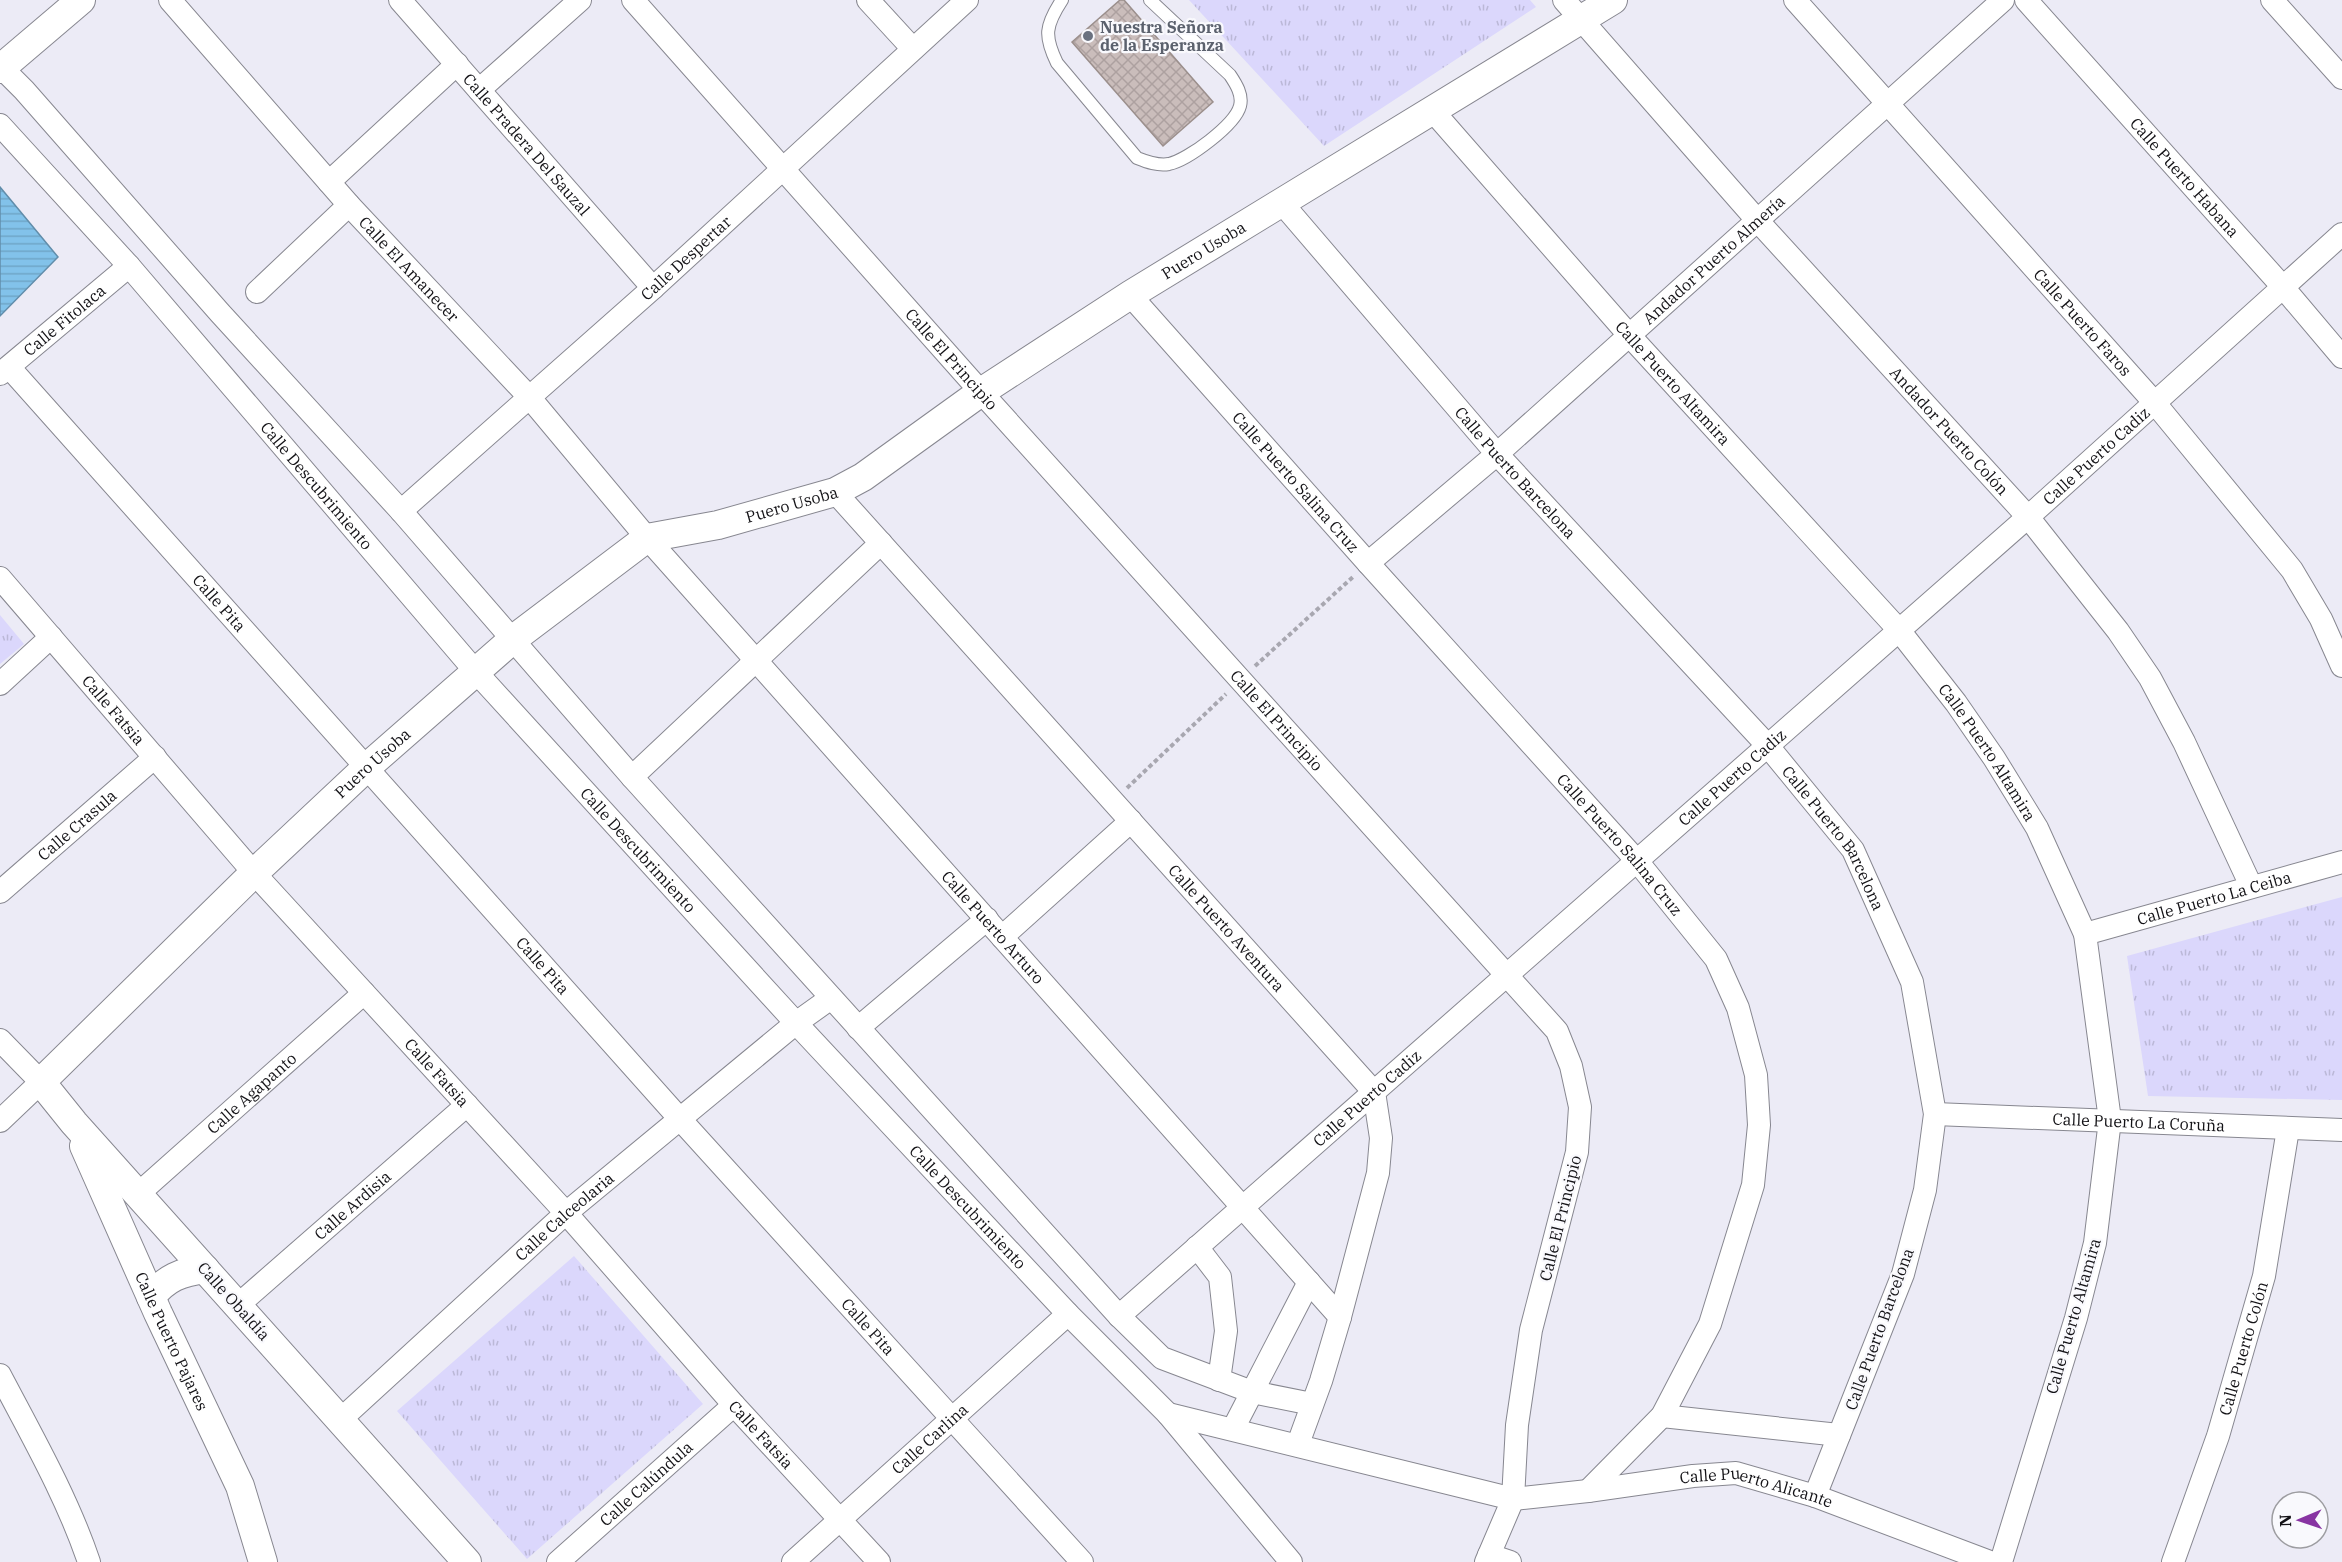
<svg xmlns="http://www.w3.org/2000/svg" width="2342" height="1562" font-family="'IBM Plex Serif',serif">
	<defs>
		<pattern id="park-tufts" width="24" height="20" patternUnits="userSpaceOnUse" patternTransform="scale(1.5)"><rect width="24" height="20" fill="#dbd7fc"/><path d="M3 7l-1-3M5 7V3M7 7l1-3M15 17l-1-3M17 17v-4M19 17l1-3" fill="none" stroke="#bbb8d7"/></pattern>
		<pattern id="water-rules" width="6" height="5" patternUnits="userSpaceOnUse" patternTransform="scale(1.5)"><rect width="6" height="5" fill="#82c2ea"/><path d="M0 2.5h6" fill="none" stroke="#6fa6c8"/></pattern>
		<pattern id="building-cross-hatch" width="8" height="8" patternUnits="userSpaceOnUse" patternTransform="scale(1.5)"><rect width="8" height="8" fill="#cabdbb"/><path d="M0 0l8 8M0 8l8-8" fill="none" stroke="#ada1a0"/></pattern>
	</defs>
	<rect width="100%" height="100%" fill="#ecebf6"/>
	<path fill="url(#park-tufts)" d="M 1189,0 L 1530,0 L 1536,7 L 1324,146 Z
		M 0,615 L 24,644 L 0,664 Z
		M 2342,897 L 2342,1100 L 2148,1096 L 2127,956 Z
		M 574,1256 L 703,1404 L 527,1559 L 397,1411 Z"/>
	<path fill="url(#water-rules)" stroke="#618daa" stroke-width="1.5" d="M 0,187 L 58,257 L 0,316 Z"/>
	<path fill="url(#building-cross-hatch)" stroke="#9b8f8c" stroke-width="1.5" d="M 1120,0 L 1124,0 L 1213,102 L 1163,146 L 1072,42 Z"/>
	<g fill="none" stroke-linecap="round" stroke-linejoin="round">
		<g stroke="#878790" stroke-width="14">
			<path id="service" d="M 1062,0 C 1045,26 1044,36 1057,63 L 1137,158 C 1147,162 1158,166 1169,164 C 1188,160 1235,125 1240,106 C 1243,95 1236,84 1230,75 L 1150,0"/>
		</g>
		<g stroke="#878790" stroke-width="24">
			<g id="minor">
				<path id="s1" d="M 170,0 L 349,205 L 530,398 L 647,538 L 1340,1317"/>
				<path id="s2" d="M 400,0 L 653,288"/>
				<path id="s3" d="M 633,0 L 981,392 L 1557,1031 L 1571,1066 L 1580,1107 L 1577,1152 L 1531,1330 L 1517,1425 L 1513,1499 L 1486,1562"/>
				<path d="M 868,0 L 913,49"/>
				<path id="s4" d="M 1564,0 L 1757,220 L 2028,517 L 2118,631 L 2150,678 L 2184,742 L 2251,886"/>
				<path id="s5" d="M 1795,0 L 2154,402 L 2292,570 L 2321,619 L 2342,666"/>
				<path id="s6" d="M 2026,0 L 2282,286 L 2342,357"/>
				<path d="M 2272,0 L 2342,78"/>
				<path d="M 0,66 L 24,90 L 220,313 L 401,511 L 632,777 L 1119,1316 L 1162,1358 L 1252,1392 L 1312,1404"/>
				<path d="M 479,90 L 580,0"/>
				<path id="s7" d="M 1432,110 L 1629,335 L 1898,629 L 1956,703 L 1994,758 L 2037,828 L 2085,934 L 2110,1120 L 2095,1243 L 2076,1318 L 2001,1562"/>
				<path id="s8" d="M 0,125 L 129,266 L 476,672 L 796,1023 L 1068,1314 L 1168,1414 L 1291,1562"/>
				<path d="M 329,182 L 457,64"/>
				<path id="s9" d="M 1281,202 L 1497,454 L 1767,745 L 1853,850 L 1912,982 L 1935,1114 L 1925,1190 L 1903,1274 L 1815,1496"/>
				<path d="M 257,292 L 349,205"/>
				<path id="s10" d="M 1130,295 L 1368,563 L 1637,861 L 1716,959 L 1738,1008 L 1756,1075 L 1759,1125 L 1753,1185 L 1710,1324 L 1662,1416 L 1588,1491"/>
				<path id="s11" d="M 9,367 L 679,1118 L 1082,1562"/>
				<path id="s12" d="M 0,374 L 129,266"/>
				<path id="s13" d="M 835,492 L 1374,1092 L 1381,1138 L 1378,1173 L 1340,1317 L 1321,1381 L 1298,1444"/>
				<path id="s14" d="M 401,511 L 653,288 L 967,0"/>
				<path id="s15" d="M 1368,563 L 1497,454 L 2003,0"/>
				<path id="s16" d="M 0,578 L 254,873 L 566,1213 L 734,1405 L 879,1562"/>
				<path d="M 0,684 L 51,637"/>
				<path d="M 632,777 L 881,543"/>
				<path id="s17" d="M 0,892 L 155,757"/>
				<path id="s18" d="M 2085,934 L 2342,862"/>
				<path d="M 1002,937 L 1131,821"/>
				<path d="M 858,1028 L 987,919"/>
				<path d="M 0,1040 L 41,1082 L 0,1121"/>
				<path id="s19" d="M 1935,1114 L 2342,1130"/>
				<path id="s20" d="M 138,1194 L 364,993"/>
				<path d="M 1197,1247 L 1220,1277 L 1226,1331 L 1219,1380"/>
				<path id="s21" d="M 238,1305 L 467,1105"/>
				<path id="s22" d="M 1119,1316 L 2028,517 L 2342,234"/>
				<path d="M 0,1375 C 32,1436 67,1497 89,1562"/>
				<path id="s23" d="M 1168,1414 L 1513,1499 L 1588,1491 L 1693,1476 L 1736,1473 L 1815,1496 L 1990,1562"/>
				<path d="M 1662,1416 L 1839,1435"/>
				<path id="s24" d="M 340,1420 L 566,1213 L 796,1023 L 831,998"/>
				<path d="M 1233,1429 L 1309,1282"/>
				<path d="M 1489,1555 L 1510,1562"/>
				<path id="s25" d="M 558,1562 L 734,1405"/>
				<path id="s26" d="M 793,1562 L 1068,1314"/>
				<path id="s27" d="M 2173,1562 L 2218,1436 L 2264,1276 L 2288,1129"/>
			</g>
		</g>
		<g stroke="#878790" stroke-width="30">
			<g id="tertiary">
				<path d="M 0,69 L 81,0"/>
				<path id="s28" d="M 84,1146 L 158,1313 L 240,1486 L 263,1562"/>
				<path d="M 151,1297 C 166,1278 181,1272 205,1269"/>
				<path id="s29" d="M 467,1562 L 74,1123 L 41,1082 L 254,873 L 367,767 L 512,640 L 647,538 L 718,525 L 835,492 L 863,477 L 981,392 L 1130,295 L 1613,0"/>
			</g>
		</g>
		<path stroke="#a8a7b0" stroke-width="4" stroke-dasharray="4.5 3" stroke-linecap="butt" d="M 1255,666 L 1354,576
			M 1127,788 L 1226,694"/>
		<use href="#service" stroke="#fff" stroke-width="12"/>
		<use href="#minor" stroke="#fff" stroke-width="22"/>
		<use href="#tertiary" stroke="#fff" stroke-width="28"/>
	</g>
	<circle fill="#6b7280" stroke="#f9f9fd" stroke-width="2" cx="1088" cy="36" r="6"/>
	<g text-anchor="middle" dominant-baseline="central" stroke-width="4.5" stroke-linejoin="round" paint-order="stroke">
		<g font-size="16" font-weight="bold" fill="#5b616d" stroke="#f9f9fd" text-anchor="start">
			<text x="1100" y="27">Nuestra Señora<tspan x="1100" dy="18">de la Esperanza</tspan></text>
		</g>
		<g font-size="16" fill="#131216" stroke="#f9f9fd">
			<text stroke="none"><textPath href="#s2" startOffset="192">Calle Pradera Del Sauzal</textPath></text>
			<text stroke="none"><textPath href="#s6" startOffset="238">Calle Puerto Habana</textPath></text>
			<text stroke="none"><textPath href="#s29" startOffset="2092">Puero Usoba</textPath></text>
			<text stroke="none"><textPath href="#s14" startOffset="381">Calle Despertar</textPath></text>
			<text stroke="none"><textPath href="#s15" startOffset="460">Andador Puerto Almería</textPath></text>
			<text stroke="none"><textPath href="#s1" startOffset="360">Calle El Amanecer</textPath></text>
			<text stroke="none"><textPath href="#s12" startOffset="84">Calle Fitolaca</textPath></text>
			<text stroke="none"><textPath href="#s5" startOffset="432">Calle Puerto Faros</textPath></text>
			<text stroke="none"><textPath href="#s3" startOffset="480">Calle El Principio</textPath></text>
			<text stroke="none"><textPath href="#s7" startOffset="364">Calle Puerto Altamira</textPath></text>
			<text stroke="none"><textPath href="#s4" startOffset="578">Andador Puerto Colón</textPath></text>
			<text stroke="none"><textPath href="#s22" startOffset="1302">Calle Puerto Cadiz</textPath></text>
			<text stroke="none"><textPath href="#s9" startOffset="358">Calle Puerto Barcelona</textPath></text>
			<text stroke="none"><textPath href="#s10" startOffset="250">Calle Puerto Salina Cruz</textPath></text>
			<text stroke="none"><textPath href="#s8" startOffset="480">Calle Descubrimiento</textPath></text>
			<text stroke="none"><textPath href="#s29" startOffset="1606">Puero Usoba</textPath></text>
			<text stroke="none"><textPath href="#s11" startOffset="316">Calle Pita</textPath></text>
			<text stroke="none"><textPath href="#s16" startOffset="174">Calle Fatsia</textPath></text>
			<text stroke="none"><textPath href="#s3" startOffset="966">Calle El Principio</textPath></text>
			<text stroke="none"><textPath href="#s7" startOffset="850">Calle Puerto Altamira</textPath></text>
			<text stroke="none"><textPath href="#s29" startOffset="1102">Puero Usoba</textPath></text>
			<text stroke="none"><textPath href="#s22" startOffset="816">Calle Puerto Cadiz</textPath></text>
			<text stroke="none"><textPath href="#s17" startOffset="102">Calle Crasula</textPath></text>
			<text stroke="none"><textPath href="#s9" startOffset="844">Calle Puerto Barcelona</textPath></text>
			<text stroke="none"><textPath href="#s10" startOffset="736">Calle Puerto Salina Cruz</textPath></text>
			<text stroke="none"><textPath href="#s8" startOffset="966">Calle Descubrimiento</textPath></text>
			<text stroke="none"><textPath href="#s18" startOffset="134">Calle Puerto La Ceiba</textPath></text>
			<text stroke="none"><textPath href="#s1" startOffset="1240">Calle Puerto Arturo</textPath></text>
			<text stroke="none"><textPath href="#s13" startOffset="586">Calle Puerto Aventura</textPath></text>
			<text stroke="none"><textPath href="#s11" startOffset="802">Calle Pita</textPath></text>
			<text stroke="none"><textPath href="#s16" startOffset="660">Calle Fatsia</textPath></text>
			<text stroke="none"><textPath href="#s20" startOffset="152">Calle Agapanto</textPath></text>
			<text stroke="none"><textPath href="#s22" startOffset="330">Calle Puerto Cadiz</textPath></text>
			<text stroke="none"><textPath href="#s19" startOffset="204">Calle Puerto La Coruña</textPath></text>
			<text stroke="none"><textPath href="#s21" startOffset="152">Calle Ardisia</textPath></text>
			<text stroke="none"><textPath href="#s8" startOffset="1452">Calle Descubrimiento</textPath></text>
			<text stroke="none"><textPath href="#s24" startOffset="303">Calle Calceolaria</textPath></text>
			<text transform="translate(1560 1218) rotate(-76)">Calle El Principio</text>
			<text transform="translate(234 1301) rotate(48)">Calle Obaldía</text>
			<text transform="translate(2073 1316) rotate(-74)">Calle Puerto Altamira</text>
			<text stroke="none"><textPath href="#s11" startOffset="1288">Calle Pita</textPath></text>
			<text transform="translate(1879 1329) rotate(-70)">Calle Puerto Barcelona</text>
			<text stroke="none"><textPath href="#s28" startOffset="214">Calle Puerto Pajares</textPath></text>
			<text stroke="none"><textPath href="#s27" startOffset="225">Calle Puerto Colón</textPath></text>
			<text stroke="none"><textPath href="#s16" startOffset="1146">Calle Fatsia</textPath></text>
			<text stroke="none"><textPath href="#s26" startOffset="184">Calle Carlina</textPath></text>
			<text stroke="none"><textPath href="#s25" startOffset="118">Calle Calúndula</textPath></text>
			<text stroke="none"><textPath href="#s23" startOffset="602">Calle Puerto Alicante</textPath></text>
		</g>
	</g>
	<g transform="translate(2300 1520) rotate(268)"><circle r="28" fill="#f9f9fd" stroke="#9d9da1" stroke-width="1.5"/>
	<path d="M0-4.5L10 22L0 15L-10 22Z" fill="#8834a3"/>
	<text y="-9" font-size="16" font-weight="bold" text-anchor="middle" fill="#131216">N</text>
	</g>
</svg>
